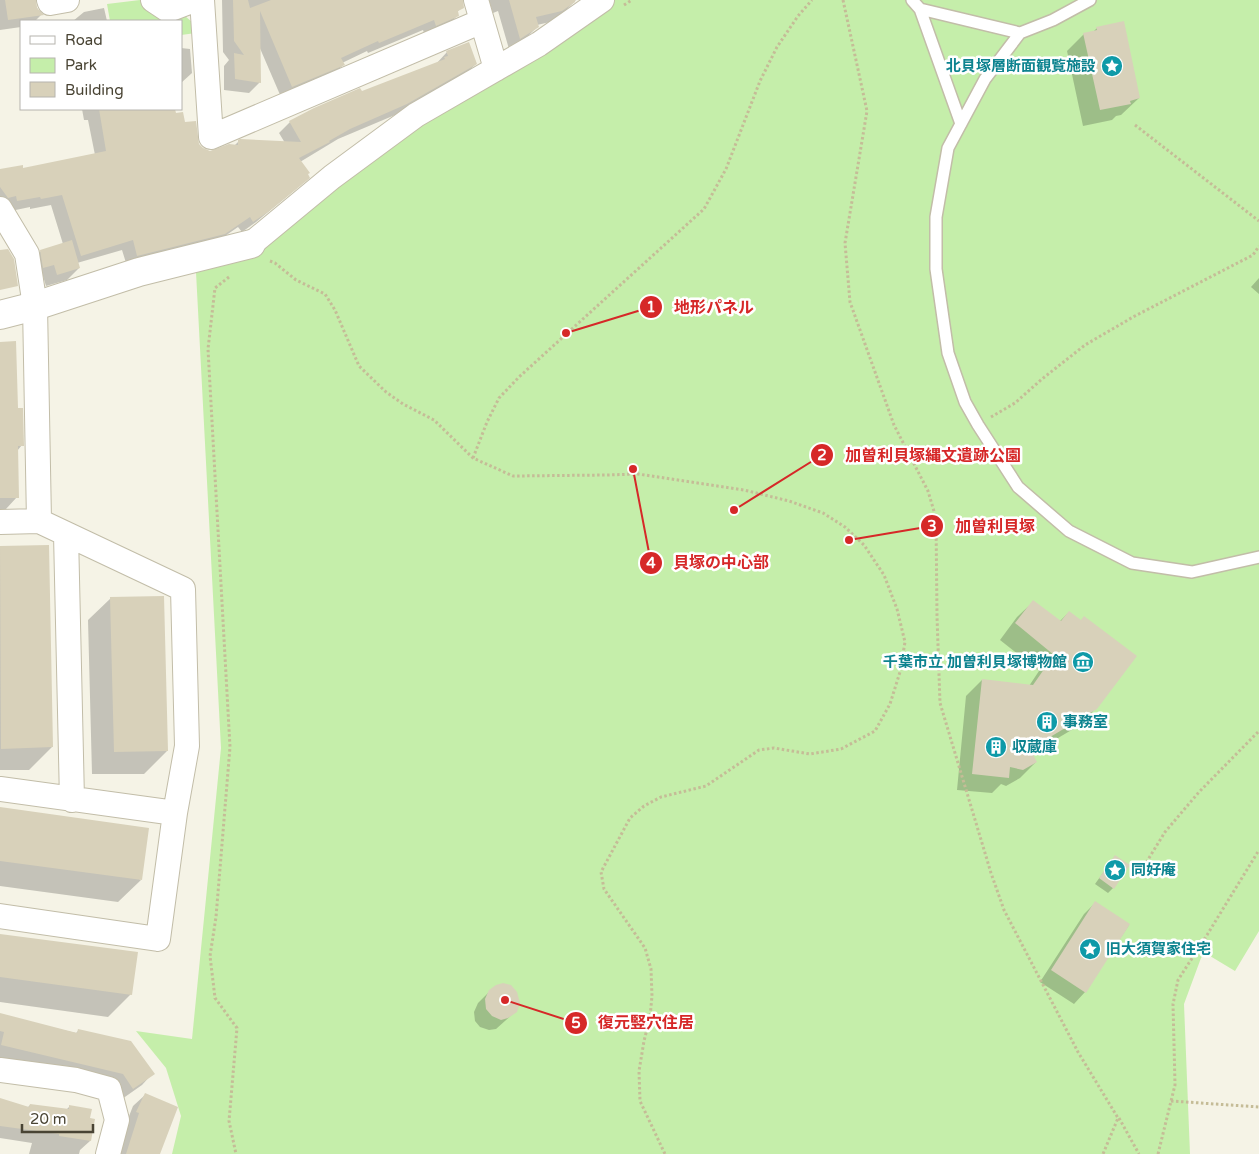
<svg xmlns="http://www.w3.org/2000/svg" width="1259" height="1154" font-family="'Varela Round','Noto Sans JP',sans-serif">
	<rect width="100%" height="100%" fill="#f5f3e6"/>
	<path fill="#c5eeaa" d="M 140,0 L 171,20 L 185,16 L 192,22 L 196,33 L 181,35 L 181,21 L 110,21 L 107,4 Z
		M 615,0 L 1259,0 L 1259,931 L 1235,971 L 1205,953 L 1201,958 L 1184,1004 L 1190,1154 L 172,1154 L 181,1116 L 166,1068 L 136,1031 L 192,1039 L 221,748 L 196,272 L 411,126 L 542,51 Z"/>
	<path fill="#0003" d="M 0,0 L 34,0 L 35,4 L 41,15 L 35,21 L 21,21 L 21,27 L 0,30 Z
		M 222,0 L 462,0 L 462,7 L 457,12 L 458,15 L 447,26 L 425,36 L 423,30 L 368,53 L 367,51 L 342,63 L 344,64 L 333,75 L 281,97 L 259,46 L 260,82 L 249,93 L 224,90 L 224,66 L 229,60 L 223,52 Z
		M 489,0 L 576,0 L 565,11 L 550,22 L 537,25 L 537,27 L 526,38 L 509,49 L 498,11 L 493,13 Z
		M 104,8 L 107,21 L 73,21 L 84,12 Z
		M 1097,28 L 1139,98 L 1121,115 L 1116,116 L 1112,120 L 1083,126 L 1067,51 L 1084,34 L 1093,32 Z
		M 181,48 L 190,49 L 192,73 L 181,83 Z
		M 447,52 L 476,64 L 465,74 L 395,115 L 338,139 L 300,162 L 297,188 L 256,222 L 242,232 L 238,227 L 212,245 L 127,266 L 122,250 L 77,263 L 79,268 L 67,280 L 46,286 L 43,276 L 32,279 L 29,263 L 41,251 L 63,244 L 51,205 L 30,209 L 30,207 L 6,212 L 0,207 L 0,170 L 22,169 L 95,155 L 88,120 L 84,120 L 82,109 L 173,109 L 174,114 L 184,124 L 198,144 L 203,150 L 210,152 L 234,146 L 238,142 L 285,143 L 279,133 L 290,122 L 436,64 Z
		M 1259,278 L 1259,294 L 1251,287 Z
		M 0,371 L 17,409 L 22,445 L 17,451 L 17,497 L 6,509 L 0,509 Z
		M 47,546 L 52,747 L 29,770 L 0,770 L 0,547 Z
		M 111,598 L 167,751 L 144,774 L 92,774 L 88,620 Z
		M 1033,602 L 1059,622 L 1069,612 L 1096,708 L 1080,725 L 1031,754 L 1036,762 L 1020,778 L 1006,786 L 1001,784 L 992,793 L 957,790 L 966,696 L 982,680 L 1029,686 L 1039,671 L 1000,640 L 1017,617 Z
		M 0,809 L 141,880 L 118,902 L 0,886 Z
		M 1115,856 L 1113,888 L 1108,893 L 1095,884 Z
		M 1095,903 L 1129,925 L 1085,992 L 1074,1004 L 1040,982 L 1084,914 Z
		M 0,935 L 131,994 L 108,1017 L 0,1002 Z
		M 490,991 L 516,1011 L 496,1029 L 489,1030 L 480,1027 L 475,1021 L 474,1012 L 478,1003 Z
		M 0,1016 L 76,1033 L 78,1031 L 153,1073 L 142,1085 L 122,1099 L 112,1085 L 0,1058 Z
		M 145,1095 L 160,1154 L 119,1154 L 128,1125 L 126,1124 L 133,1106 Z
		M 0,1099 L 27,1108 L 30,1105 L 66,1110 L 70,1106 L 89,1119 L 90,1141 L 80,1150 L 79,1154 L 29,1154 L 32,1143 L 0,1138 Z"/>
	<path fill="#d8d1ba" d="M 5,0 L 36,0 L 37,8 L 44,15 L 8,20 Z
		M 233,0 L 248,0 L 250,8 L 271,0 L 463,0 L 464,8 L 458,11 L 459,16 L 436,26 L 434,20 L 379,43 L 378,41 L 341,58 L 345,65 L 292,87 L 260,11 L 261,83 L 235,79 L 234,53 L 244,55 L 234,41 Z
		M 509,0 L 575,0 L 575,2 L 562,11 L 536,17 L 539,27 L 520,39 Z
		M 1124,21 L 1140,98 L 1130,101 L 1131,104 L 1100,110 L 1083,33 L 1097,30 L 1096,27 Z
		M 469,42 L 477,64 L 407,104 L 350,129 L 329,141 L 330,142 L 299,158 L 310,173 L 308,174 L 310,178 L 268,212 L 253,222 L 250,217 L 225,234 L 137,256 L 133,240 L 81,256 L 62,195 L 41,199 L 40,197 L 17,201 L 16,196 L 8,198 L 0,187 L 0,169 L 23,165 L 23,168 L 106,151 L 99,109 L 175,109 L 176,113 L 183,112 L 185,122 L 196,121 L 199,144 L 203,148 L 210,151 L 229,144 L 238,145 L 238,140 L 240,139 L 301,142 L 289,121 L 314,108 L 360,88 L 362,91 L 445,59 L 444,57 L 448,56 L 446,51 Z
		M 72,240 L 80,268 L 57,275 L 54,265 L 43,268 L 40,250 Z
		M 8,249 L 14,259 L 18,286 L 0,290 L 0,250 Z
		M 16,341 L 18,408 L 23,408 L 24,446 L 18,446 L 19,498 L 0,498 L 0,342 Z
		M 49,545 L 53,747 L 1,749 L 0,546 Z
		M 164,596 L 168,751 L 114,752 L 110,597 Z
		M 1033,600 L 1061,621 L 1069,611 L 1081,620 L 1084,616 L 1137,656 L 1097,709 L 1030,749 L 1037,762 L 1023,770 L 1010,767 L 1009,778 L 972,774 L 982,679 L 1033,685 L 1054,655 L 1015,623 Z
		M 0,807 L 149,828 L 142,880 L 0,861 Z
		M 1115,855 L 1130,865 L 1114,889 L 1099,878 Z
		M 1095,901 L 1130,924 L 1086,993 L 1051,970 Z
		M 0,934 L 138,952 L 132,995 L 0,977 Z
		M 503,983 L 511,985 L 517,992 L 520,1003 L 517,1012 L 508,1018 L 501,1020 L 492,1016 L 486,1009 L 485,999 L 489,990 L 496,985 Z
		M 0,1013 L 77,1033 L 78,1029 L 131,1041 L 155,1074 L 133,1089 L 123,1074 L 1,1045 L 4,1032 L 0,1031 Z
		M 145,1093 L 178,1107 L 160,1154 L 126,1154 L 139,1113 L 136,1112 Z
		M 0,1098 L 29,1107 L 30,1104 L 69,1109 L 69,1105 L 92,1109 L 90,1118 L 95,1119 L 91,1141 L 59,1136 L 59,1134 L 0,1126 Z"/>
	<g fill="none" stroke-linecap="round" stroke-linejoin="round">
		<g stroke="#c2bda8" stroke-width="14">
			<path id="service" d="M 912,0 L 920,9 L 1020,33
				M 1090,0 L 1053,20 L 1020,33 L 985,79 L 948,148 L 936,217 L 936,269 L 948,353 L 965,402 L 978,425 L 1018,487 L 1069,531 L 1132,563 L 1192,572 L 1259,557
				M 920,9 L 961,124"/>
		</g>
		<g stroke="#c2bda8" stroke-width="26">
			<path id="minor" d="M 49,0 L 50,3 L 67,0
				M 153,0 L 168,10 L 194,0
				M 202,0 L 211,137 L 482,21
				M 476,0 L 496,69
				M 0,209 L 27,254 L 35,306 L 39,521
				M 251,244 L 332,177 L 416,115 L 539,44 L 602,0
				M 0,522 L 39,521 L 183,589 L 187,746 L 175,813 L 158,939 L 0,916
				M 66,534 L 72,800
				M 0,789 L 175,813
				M 0,1070 L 76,1080 L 109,1089 L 117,1120 L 108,1154"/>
		</g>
		<g stroke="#c2bda8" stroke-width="30">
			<path id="tertiary" d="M 0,315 L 35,306 L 139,272 L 251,244"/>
		</g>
		<path stroke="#c5bc97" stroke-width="3" stroke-dasharray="2.5 2.5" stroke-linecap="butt" d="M 843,0 L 867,111 L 845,243 L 850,302 L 894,425 L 928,491 L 936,518 L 937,616 L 940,703 L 991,873 L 1004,910 L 1078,1052 L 1118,1118 L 1103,1154
			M 624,5 L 632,0
			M 1135,125 L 1259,221
			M 270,261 L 275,263 L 296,280 L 325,294 L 335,310 L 359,366 L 386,392 L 403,404 L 434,420 L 473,458 L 513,476 L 607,475 L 638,474 L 744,490 L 789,501 L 823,513 L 845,527 L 864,545 L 884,575 L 897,609 L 905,642 L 900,672 L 890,704 L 875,731 L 841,749 L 810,754 L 774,748 L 759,750 L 706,786 L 661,797 L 644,806 L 630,818 L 601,872 L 604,889 L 645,948 L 651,969 L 652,996 L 650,1017 L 644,1041 L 639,1071 L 640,1101 L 665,1154
			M 229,277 L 215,288 L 208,349 L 230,747 L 216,917 L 210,956 L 215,998 L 237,1028 L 229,1121 L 236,1154
			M 991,417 L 1015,403 L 1042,379 L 1085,345 L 1133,317 L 1253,255 L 1259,246
			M 473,458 L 487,422 L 499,398 L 519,377 L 704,209 L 726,169 L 760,81 L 777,47 L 798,16 L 812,0
			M 1141,871 L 1165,832 L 1199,792 L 1259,731
			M 1171,1101 L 1259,1107
			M 1119,1118 L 1139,1154
			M 1158,1154 L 1175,1085 L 1173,1004 L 1178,980 L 1207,935 L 1259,850"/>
		<use href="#service" stroke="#fff" stroke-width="11"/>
		<use href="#minor" stroke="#fff" stroke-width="24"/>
		<use href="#tertiary" stroke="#fff" stroke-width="28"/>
	</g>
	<defs>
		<g id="sight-disc" transform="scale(1.125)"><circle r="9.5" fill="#0f9aa8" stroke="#fff"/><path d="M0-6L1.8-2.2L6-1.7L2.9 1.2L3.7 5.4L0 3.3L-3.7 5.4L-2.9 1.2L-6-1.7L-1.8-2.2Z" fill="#fff"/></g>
		<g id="museum-disc" transform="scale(1.125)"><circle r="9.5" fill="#0f9aa8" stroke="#fff"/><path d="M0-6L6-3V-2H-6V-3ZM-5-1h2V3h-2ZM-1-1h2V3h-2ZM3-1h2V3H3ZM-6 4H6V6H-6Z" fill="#fff"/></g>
		<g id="building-disc" transform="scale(1.125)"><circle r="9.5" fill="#0f9aa8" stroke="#fff"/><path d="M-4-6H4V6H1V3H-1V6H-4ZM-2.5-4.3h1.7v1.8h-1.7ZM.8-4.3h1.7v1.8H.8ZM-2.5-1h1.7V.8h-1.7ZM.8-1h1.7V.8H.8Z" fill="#fff"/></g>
	</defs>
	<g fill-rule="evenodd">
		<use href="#sight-disc" x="1112" y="66"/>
		<use href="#museum-disc" x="1083" y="662"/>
		<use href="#building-disc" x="1047" y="722"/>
		<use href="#building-disc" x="996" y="747"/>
		<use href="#sight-disc" x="1115" y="870"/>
		<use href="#sight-disc" x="1090" y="949"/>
	</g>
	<g text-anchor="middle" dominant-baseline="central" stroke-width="5" stroke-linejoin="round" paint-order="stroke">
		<g font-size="15" font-weight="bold" fill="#0d838f" stroke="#fff" text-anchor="start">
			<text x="1096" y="66" text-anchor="end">北貝塚層断面観覧施設</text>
			<text x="1067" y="662" text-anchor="end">千葉市立 加曽利貝塚博物館</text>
			<text x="1063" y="722">事務室</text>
			<text x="1012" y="747">収蔵庫</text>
			<text x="1131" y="870">同好庵</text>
			<text x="1106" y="949">旧大須賀家住宅</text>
		</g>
	</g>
	<path fill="none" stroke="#d62828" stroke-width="2" d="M566 333L651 307M734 510L822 455M849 540L932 526M633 469L651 563M505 1000L576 1023"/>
	<g fill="#d62828" stroke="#fff" stroke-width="2">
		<circle cx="566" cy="333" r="5"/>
		<circle cx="734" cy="510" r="5"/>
		<circle cx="849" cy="540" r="5"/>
		<circle cx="633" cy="469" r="5"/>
		<circle cx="505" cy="1000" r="5"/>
		<circle cx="651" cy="307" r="12"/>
		<circle cx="822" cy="455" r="12"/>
		<circle cx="932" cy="526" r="12"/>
		<circle cx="651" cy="563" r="12"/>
		<circle cx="576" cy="1023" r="12"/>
	</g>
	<g font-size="15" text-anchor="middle" font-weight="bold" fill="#fff">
		<text x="651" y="312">1</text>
		<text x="822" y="460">2</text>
		<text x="932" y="531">3</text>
		<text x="651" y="568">4</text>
		<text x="576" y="1028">5</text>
	</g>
	<g font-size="16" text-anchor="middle" font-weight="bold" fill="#d62828" stroke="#fff" stroke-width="5" stroke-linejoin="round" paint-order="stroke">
		<text x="714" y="313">地形パネル</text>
		<text x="933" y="461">加曽利貝塚縄文遺跡公園</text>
		<text x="995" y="532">加曽利貝塚</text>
		<text x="721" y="568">貝塚の中心部</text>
		<text x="646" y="1028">復元竪穴住居</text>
	</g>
	<rect x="20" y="20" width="162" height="90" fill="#ffffff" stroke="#b6b4ae"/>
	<rect x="30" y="36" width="25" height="8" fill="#ffffff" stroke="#b6b4ae"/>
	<text x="65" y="45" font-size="15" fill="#494434">Road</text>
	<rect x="30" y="58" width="25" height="15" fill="#c5eeaa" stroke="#b6b4ae"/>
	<text x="65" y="70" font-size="15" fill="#494434">Park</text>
	<rect x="30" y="82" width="25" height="15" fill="#d8d1ba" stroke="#b6b4ae"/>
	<text x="65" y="95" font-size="15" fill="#494434">Building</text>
	<path d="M22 1124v8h71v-8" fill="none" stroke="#494434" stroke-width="2.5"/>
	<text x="30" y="1124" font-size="15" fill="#494434" stroke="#ffffff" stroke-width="4" paint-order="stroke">20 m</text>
</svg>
